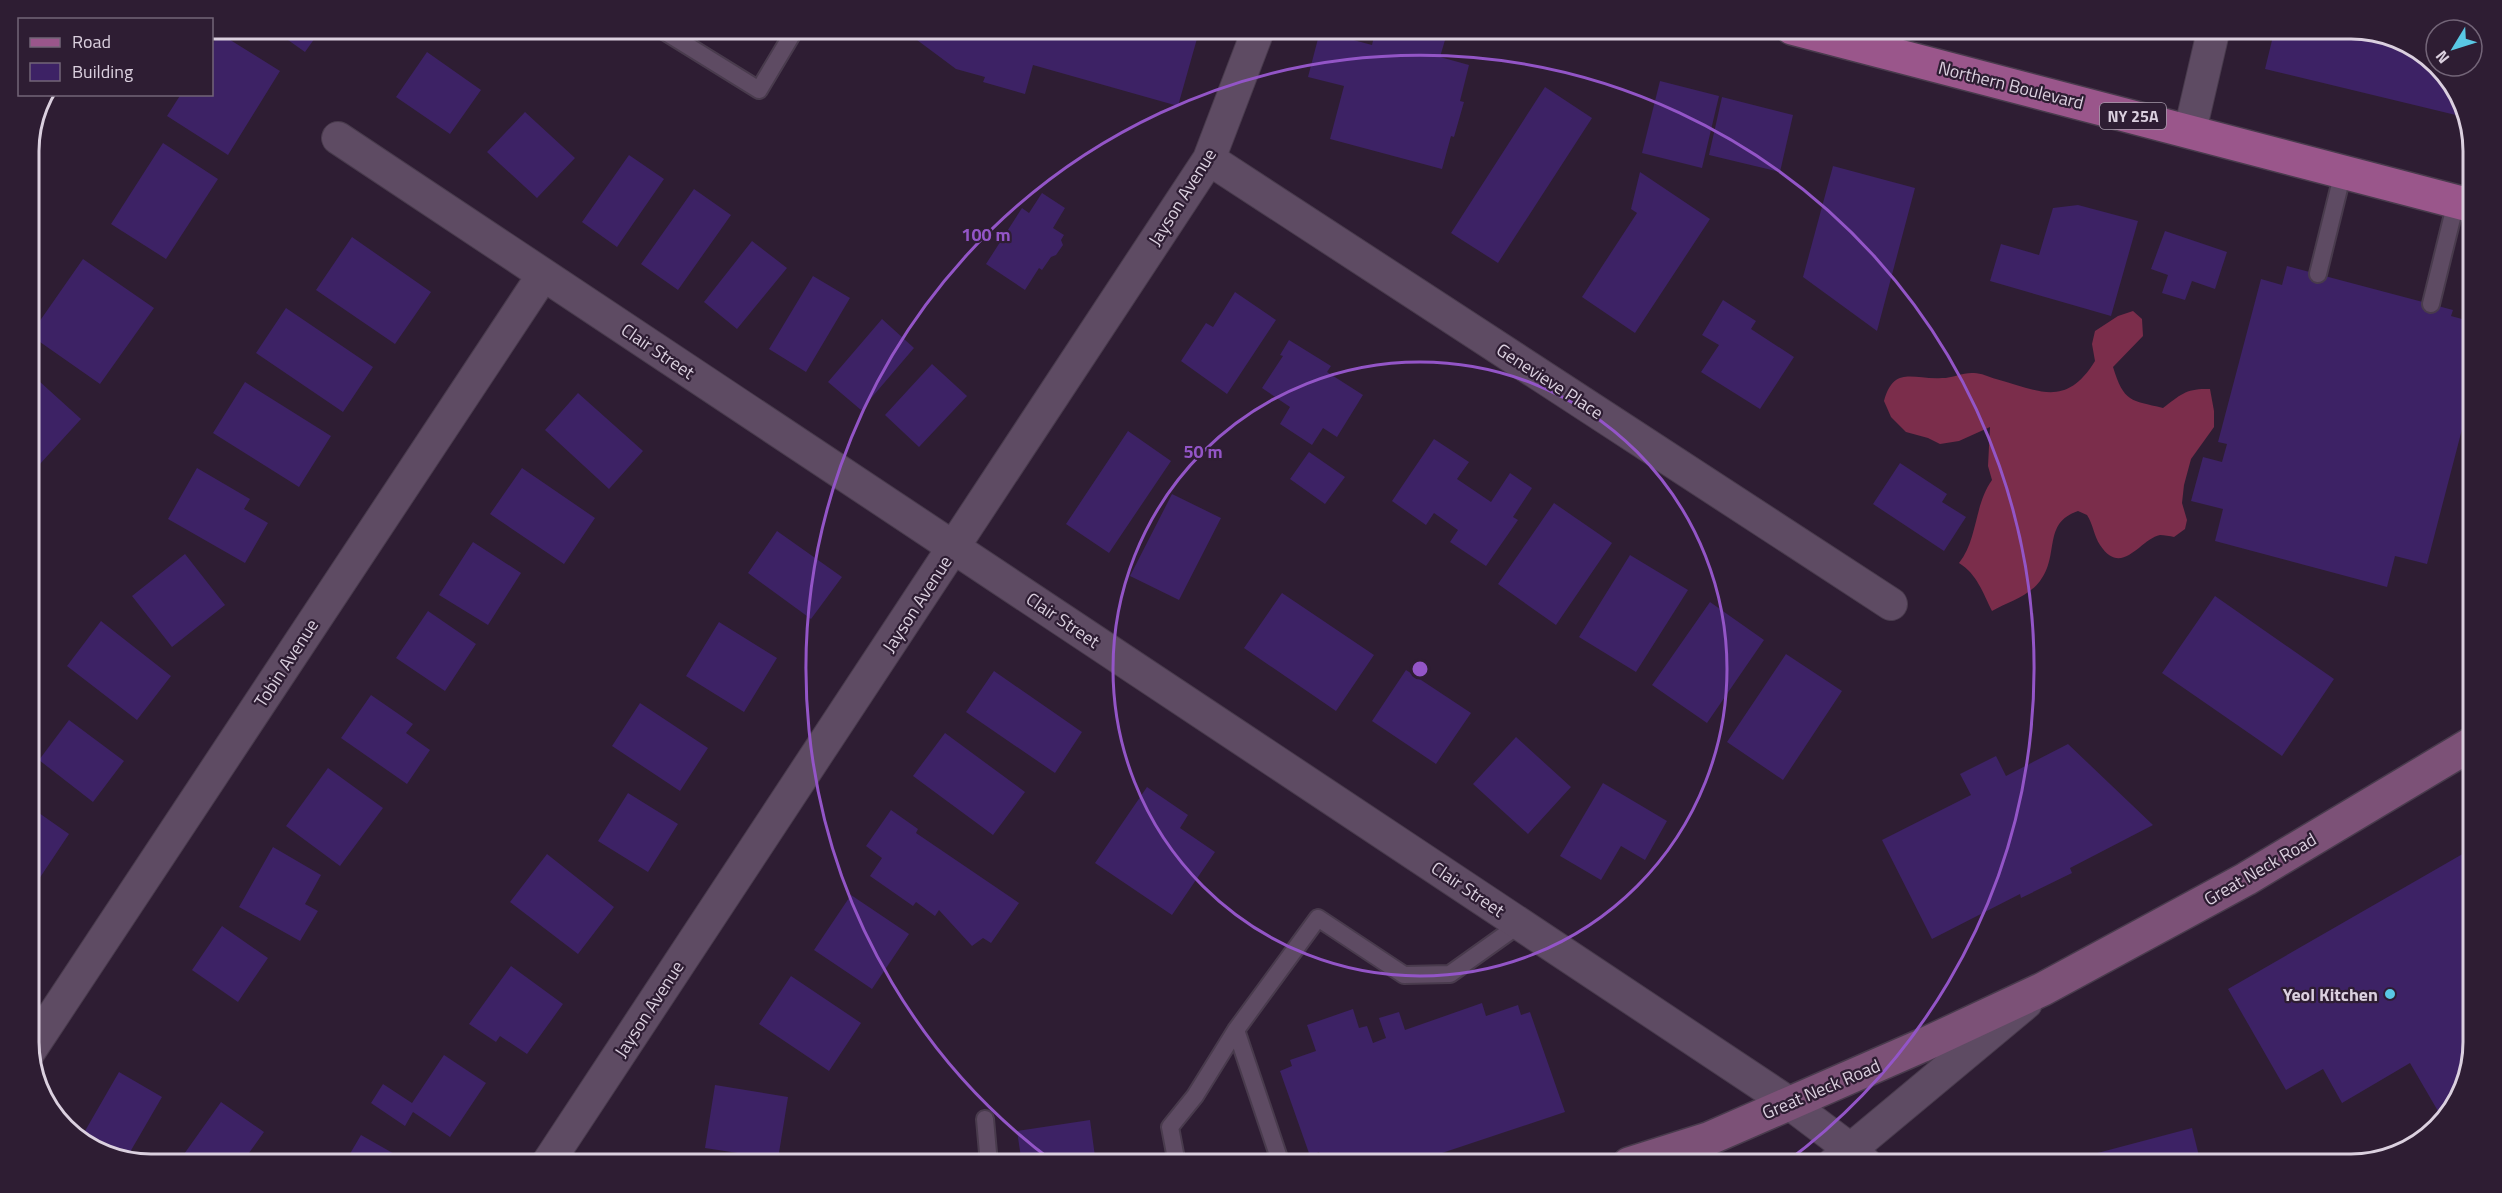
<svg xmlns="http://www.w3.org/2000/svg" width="2502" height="1193" font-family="'Titillium Web',sans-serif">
	<rect width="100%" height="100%" fill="#2e1d33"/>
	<path fill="#7b2d4b" d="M 2133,311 L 2142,319 L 2143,336 L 2113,367 C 2124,403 2131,400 2163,408 C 2181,394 2187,388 2210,389 L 2214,411 L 2214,427 L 2191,459 L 2184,485 L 2182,503 L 2187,520 L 2185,529 L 2174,537 C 2170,536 2164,535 2160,535 C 2140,539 2122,578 2100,545 C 2094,536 2093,524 2087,515 L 2078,511 C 2042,523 2060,555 2040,581 C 2028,597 2008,602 1992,611 C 1983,593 1977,574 1959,563 C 1978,539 1974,505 1992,480 L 1988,466 L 1990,427 L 1959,441 L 1940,444 L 1928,438 L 1906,432 L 1891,417 L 1884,401 C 1894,365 1913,380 1942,378 C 1953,378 1964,372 1974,373 C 1981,373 1989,377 1996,379 C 2040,391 2066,408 2095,361 L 2092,344 L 2095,331 L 2118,316 Z"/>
	<path fill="#3d2265" d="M 271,28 L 322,28 L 305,52 Z
		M 913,28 L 1073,28 L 1113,39 L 1115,28 L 1200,28 L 1178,106 L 1033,65 L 1025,94 L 983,82 L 985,77 L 956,69 L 909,34 Z
		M 1376,28 L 1402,28 L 1445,40 L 1440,57 L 1469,65 L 1460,101 L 1464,102 L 1454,137 L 1451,136 L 1442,169 L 1330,139 L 1344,86 L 1308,77 L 1320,31 L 1372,45 Z
		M 2178,28 L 2167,38 L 2128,29 L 2128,28 Z
		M 2275,28 L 2352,28 L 2405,41 L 2453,82 L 2464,117 L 2265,69 Z
		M 219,33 L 280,71 L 228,155 L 167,116 L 181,94 L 212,94 L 212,45 Z
		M 427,52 L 481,90 L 450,134 L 396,97 Z
		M 1660,81 L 1719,96 L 1702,168 L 1642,153 Z
		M 1545,87 L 1592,118 L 1498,263 L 1451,233 Z
		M 1722,97 L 1793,115 L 1780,172 L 1709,155 Z
		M 525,112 L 575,158 L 537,198 L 487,152 Z
		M 163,143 L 218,179 L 166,259 L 111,224 Z
		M 629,155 L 664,179 L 617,247 L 582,222 Z
		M 1833,166 L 1915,188 L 1877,331 L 1803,277 Z
		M 1640,172 L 1710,219 L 1635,333 L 1582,297 L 1637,213 L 1631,209 Z
		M 694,189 L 731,215 L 678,290 L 641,264 Z
		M 1042,193 L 1065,208 L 1053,228 L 1064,235 L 1061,240 L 1063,245 L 1056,255 L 1051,257 L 1042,270 L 1039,268 L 1025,290 L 986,264 L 1022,208 L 1029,213 Z
		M 2078,205 L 2138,221 L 2111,316 L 1990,281 L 2001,244 L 2039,255 L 2053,208 Z
		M 2165,231 L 2227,252 L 2215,289 L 2192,281 L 2185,300 L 2162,293 L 2168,275 L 2151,269 Z
		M 352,237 L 431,292 L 395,344 L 316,290 Z
		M 752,241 L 787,268 L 737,329 L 704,302 Z
		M 83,259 L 154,308 L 100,384 L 30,335 Z
		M 2287,266 L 2453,310 L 2451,316 L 2473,322 L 2473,387 L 2427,564 L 2395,556 L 2387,587 L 2215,541 L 2223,509 L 2191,501 L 2203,457 L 2222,462 L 2227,444 L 2218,442 L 2261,279 L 2282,285 Z
		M 813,276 L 850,298 L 806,372 L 769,349 Z
		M 1235,292 L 1276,320 L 1227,394 L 1181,361 L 1206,323 L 1213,327 Z
		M 1723,300 L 1756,321 L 1751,329 L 1794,357 L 1760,409 L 1701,372 L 1719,345 L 1702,335 Z
		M 286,308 L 373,367 L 343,412 L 256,353 Z
		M 882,319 L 914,348 L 861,410 L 828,382 Z
		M 1289,340 L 1331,366 L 1327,372 L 1363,395 L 1337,437 L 1323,428 L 1312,445 L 1280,424 L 1290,407 L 1262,388 L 1283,356 L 1280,355 Z
		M 932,364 L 967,396 L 919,447 L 885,415 Z
		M 29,372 L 81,419 L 29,476 Z
		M 245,382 L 331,436 L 299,487 L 213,433 Z
		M 578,393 L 643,451 L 609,489 L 545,430 Z
		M 1128,431 L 1171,461 L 1109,553 L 1066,524 Z
		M 1434,439 L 1469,462 L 1457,479 L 1491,502 L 1510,473 L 1532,488 L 1513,517 L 1518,520 L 1486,566 L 1450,542 L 1458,530 L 1434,513 L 1426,525 L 1392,501 Z
		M 1309,452 L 1345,477 L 1325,504 L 1290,479 Z
		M 1900,463 L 1947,494 L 1942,502 L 1966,517 L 1944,551 L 1873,504 Z
		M 197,468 L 250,499 L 244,509 L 268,523 L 245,563 L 168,519 Z
		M 522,468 L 595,518 L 564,564 L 490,514 Z
		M 1172,494 L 1221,518 L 1179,600 L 1130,576 Z
		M 1554,503 L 1612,543 L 1556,625 L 1498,584 Z
		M 777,531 L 842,577 L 811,619 L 748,573 Z
		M 473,542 L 521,573 L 488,625 L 439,595 Z
		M 185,554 L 225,605 L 172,647 L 132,596 Z
		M 1630,555 L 1688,590 L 1636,672 L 1579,637 Z
		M 1282,593 L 1374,655 L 1336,711 L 1244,648 Z
		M 2215,596 L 2334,679 L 2282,756 L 2162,673 Z
		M 1710,602 L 1764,640 L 1707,723 L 1652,685 Z
		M 428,611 L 476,644 L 445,691 L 396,658 Z
		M 101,621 L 171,676 L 137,720 L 67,666 Z
		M 719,622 L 777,658 L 744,712 L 686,676 Z
		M 1786,654 L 1842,691 L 1783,780 L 1727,742 Z
		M 1406,670 L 1471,713 L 1436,764 L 1372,721 Z
		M 994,671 L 1082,732 L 1055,773 L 966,712 Z
		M 371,695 L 413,724 L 406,733 L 430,750 L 407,784 L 341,738 Z
		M 640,703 L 708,748 L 680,791 L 612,746 Z
		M 69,720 L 124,761 L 93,802 L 39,760 Z
		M 945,733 L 1025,792 L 993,835 L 913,776 Z
		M 1516,737 L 1571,787 L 1528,834 L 1473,784 Z
		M 2068,744 L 2153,825 L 2070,868 L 2072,873 L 2021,898 L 2020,894 L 1932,939 L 1882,840 L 1971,795 L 1960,774 L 1996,756 L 2006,776 Z
		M 328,768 L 383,808 L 340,866 L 286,826 Z
		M 1603,783 L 1667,821 L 1645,860 L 1621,846 L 1601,880 L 1560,856 Z
		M 1147,787 L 1188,815 L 1180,828 L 1215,852 L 1172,915 L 1095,863 Z
		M 628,793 L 678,824 L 648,872 L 598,841 Z
		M 29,806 L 69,834 L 37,882 L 29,876 Z
		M 891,810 L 918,829 L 916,833 L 1019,903 L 991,943 L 983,938 L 972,946 L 939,910 L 935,916 L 916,902 L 913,906 L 870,876 L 882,858 L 866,846 Z
		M 273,847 L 321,875 L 305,904 L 318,911 L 300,941 L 239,907 Z
		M 2473,848 L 2474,1042 L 2461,1096 L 2442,1118 L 2410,1063 L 2342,1103 L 2323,1069 L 2286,1090 L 2228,989 Z
		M 547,854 L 614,907 L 578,954 L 510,902 Z
		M 851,895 L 909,934 L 872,989 L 814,950 Z
		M 222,926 L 268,958 L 238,1002 L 192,970 Z
		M 511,966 L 563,1004 L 527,1054 L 500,1036 L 496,1042 L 469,1024 Z
		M 791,976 L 861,1023 L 829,1071 L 759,1024 Z
		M 1482,1003 L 1486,1016 L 1518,1005 L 1521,1015 L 1530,1012 L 1565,1112 L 1409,1164 L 1323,1164 L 1319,1152 L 1310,1156 L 1280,1071 L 1292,1066 L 1290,1060 L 1316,1051 L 1307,1025 L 1353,1009 L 1359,1028 L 1367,1026 L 1373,1043 L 1386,1038 L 1379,1018 L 1399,1012 L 1405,1030 Z
		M 444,1055 L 486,1083 L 450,1137 L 413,1112 L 405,1126 L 371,1103 L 383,1084 L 412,1103 Z
		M 119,1072 L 162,1097 L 126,1159 L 101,1153 L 81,1138 Z
		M 715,1085 L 788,1097 L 778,1159 L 705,1148 Z
		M 221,1102 L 264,1132 L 241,1164 L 177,1164 Z
		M 1090,1120 L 1096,1164 L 1022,1164 L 1017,1131 Z
		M 2192,1128 L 2201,1164 L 2073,1164 L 2071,1160 Z
		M 361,1135 L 412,1164 L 344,1164 Z"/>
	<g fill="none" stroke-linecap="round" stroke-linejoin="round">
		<g stroke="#493b4d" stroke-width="20">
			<path id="service" d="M 659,28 L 759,90 L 796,28
				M 2318,274 L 2343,172
				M 2431,304 L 2456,202
				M 1236,1030 L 1281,1164
				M 985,1119 L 989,1164
				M 1177,1164 L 1170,1127 L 1195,1096 L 1236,1030 L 1318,918 L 1404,975 L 1450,974 L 1520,924"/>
		</g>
		<g stroke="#493b4d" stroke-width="34">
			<path id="minor" d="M 2190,131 L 2214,28
				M 338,138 L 1789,1103 L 1850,1149 L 1866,1164
				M 1209,159 L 1891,604
				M 29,1052 L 543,275
				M 547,1164 L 1209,159 L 1259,28
				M 1833,1164 L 2026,1003"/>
		</g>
		<g stroke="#493b4d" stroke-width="36">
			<path id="secondary" d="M 1629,1164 L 1708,1139 L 1921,1046 L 2043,989 L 2246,879 L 2473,743"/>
		</g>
		<g stroke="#493b4d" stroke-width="36">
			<path id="primary" d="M 1792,28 L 2473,206"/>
		</g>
		<use href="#service" stroke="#5e4b63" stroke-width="16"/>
		<use href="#minor" stroke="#5e4b63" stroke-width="32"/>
		<use href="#secondary" stroke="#7c5177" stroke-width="33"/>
		<use href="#primary" stroke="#9a568b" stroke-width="33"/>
	</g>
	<g fill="none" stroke="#9355c7" stroke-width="3">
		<circle cx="1420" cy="669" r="307"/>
		<path d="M1055 1163A614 614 0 1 1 1785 1163"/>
	</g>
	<circle fill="#59c8e4" stroke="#2e1d33" stroke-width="2" cx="2390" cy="994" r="6"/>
	<g text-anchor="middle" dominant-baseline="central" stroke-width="4.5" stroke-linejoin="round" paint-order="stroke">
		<rect fill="#2e1d33" stroke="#a79aab" stroke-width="1.5" x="2100" y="103" width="66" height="26" rx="4.5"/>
		<g font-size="16" font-weight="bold" fill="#dbd0df">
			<text x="2133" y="116">NY 25A</text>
		</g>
		<g font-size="18" fill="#dbd0df" stroke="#2e1d33">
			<text transform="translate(2011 85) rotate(14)">Northern Boulevard</text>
			<text transform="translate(1182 197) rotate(-58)">Jayson Avenue</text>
			<text transform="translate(658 351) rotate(34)">Clair Street</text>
			<text transform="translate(1550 381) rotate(33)">Genevieve Place</text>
			<text transform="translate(917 604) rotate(-57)">Jayson Avenue</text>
			<text transform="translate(1063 620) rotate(34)">Clair Street</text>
			<text transform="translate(286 663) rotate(-57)">Tobin Avenue</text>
			<text transform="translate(2260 869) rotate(-30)">Great Neck Road</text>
			<text transform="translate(1468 889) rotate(34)">Clair Street</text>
			<text transform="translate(649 1009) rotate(-57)">Jayson Avenue</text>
			<text transform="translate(1821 1089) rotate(-23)">Great Neck Road</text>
		</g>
		<g font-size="18" font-weight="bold" fill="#dbd0df" stroke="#2e1d33" text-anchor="end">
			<text x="2378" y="994">Yeol Kitchen</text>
		</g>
	</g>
	<path d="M0 0H2502V1193H0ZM151 39H2351A112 112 0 0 1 2463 151V1042A112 112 0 0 1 2351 1154H151A112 112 0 0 1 39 1042V151A112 112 0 0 1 151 39Z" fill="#2e1d33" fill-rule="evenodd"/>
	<path fill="none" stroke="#dbd0df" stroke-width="3" d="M151 39H2351A112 112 0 0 1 2463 151V1042A112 112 0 0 1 2351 1154H151A112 112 0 0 1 39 1042V151A112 112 0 0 1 151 39Z"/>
	<circle cx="1420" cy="669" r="9" fill="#9355c7" stroke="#2e1d33" stroke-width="3"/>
	<g font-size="18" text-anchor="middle" font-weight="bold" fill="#9355c7" stroke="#2e1d33" stroke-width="4.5" stroke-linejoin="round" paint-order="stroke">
		<text x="986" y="241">100 m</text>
		<text x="1203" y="458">50 m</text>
	</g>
	<rect x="18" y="18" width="195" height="78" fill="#2e1d33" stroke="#736578" stroke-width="1.5"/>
	<rect x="30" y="38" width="30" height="9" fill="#9a568b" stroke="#736578" stroke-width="1.5"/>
	<text x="72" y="48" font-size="18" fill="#dbd0df">Road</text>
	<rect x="30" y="63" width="30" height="18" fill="#3d2265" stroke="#736578" stroke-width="1.5"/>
	<text x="72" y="78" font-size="18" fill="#dbd0df">Building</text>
	<g transform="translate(2454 48) rotate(232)"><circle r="28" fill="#2e1d33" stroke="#736578" stroke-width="1.5"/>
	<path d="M0-4.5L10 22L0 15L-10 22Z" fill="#59c8e4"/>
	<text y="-9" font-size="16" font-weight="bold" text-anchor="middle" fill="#dbd0df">N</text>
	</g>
</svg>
